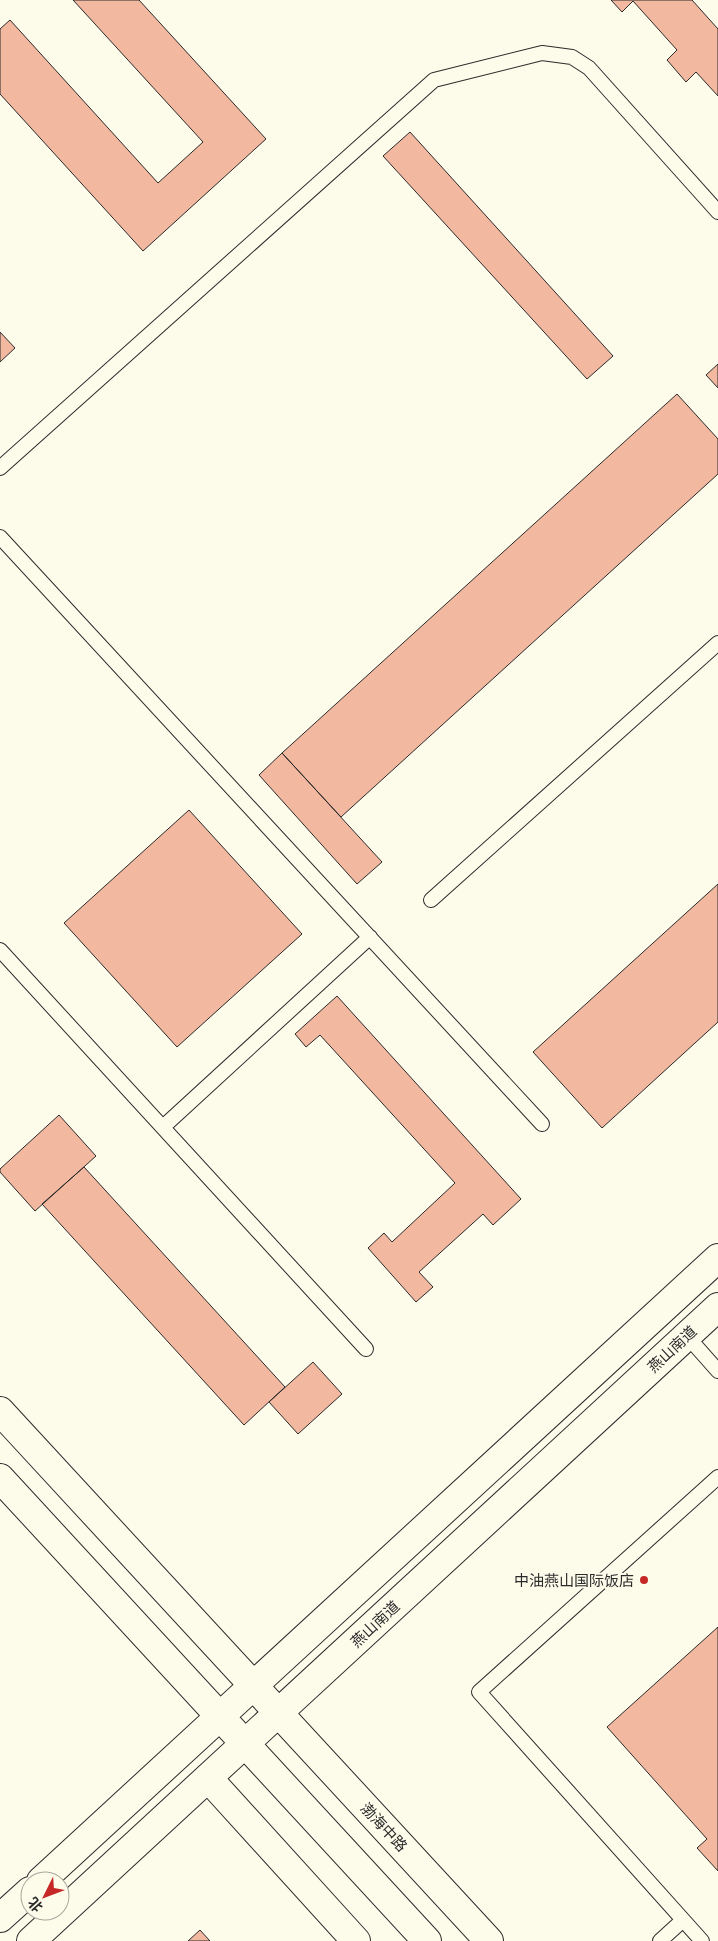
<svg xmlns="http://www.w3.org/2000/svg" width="718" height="1941" font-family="Mulish,'Noto Sans SC',sans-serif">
	<rect width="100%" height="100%" fill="#fdfbea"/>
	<path fill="#f2b8a0" stroke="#2b2b2b" d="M 73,0 L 139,0 L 266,139 L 143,251 L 0,94 L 0,29 L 10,20 L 158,183 L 203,142 Z
		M 611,0 L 692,0 L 718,29 L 718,96 L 696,72 L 686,82 L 667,60 L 677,50 L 633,1 L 622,12 Z
		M 410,132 L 613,356 L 587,379 L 383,156 Z
		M 0,332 L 15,348 L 0,362 Z
		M 718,364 L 718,388 L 706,375 Z
		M 677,394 L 718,439 L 718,474 L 341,817 L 282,753 Z
		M 282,753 L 382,862 L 357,884 L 259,775 Z
		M 189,810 L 302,934 L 177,1047 L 64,923 Z
		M 718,884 L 718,1022 L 602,1128 L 533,1052 Z
		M 337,996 L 521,1199 L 493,1225 L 483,1214 L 419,1272 L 433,1287 L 416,1302 L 368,1248 L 384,1233 L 392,1242 L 455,1183 L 320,1035 L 306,1047 L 295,1034 Z
		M 59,1115 L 96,1156 L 35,1211 L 0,1172 L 0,1169 Z
		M 84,1167 L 285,1387 L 244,1425 L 42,1204 Z
		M 313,1362 L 342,1394 L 298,1434 L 269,1402 Z
		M 718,1627 L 718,1871 L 697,1848 L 707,1839 L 607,1727 Z
		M 200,1930 L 210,1941 L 188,1941 Z"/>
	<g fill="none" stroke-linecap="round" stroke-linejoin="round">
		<g stroke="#2b2b2b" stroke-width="16">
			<path id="lane" d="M 0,468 L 434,80 L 542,53 L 572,57 L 589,68 L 718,212
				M 0,537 L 542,1124
				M 431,900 L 718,643
				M 0,950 L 366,1349
				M 163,1127 L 370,937
				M 687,1336 L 718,1371
				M 660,1941 L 683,1920
				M 702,1941 L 479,1692 L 718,1477"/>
		</g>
		<g stroke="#2b2b2b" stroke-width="30">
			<path id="street" d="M 208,1778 L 356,1941"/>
		</g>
		<g stroke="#2b2b2b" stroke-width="30">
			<path id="primary" d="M 0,1411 L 489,1941
				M 0,1478 L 427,1941
				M 41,1881 L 718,1258
				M 0,1918 L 30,1891
				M 31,1941 L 718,1307"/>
		</g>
		<use href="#lane" stroke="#fdfbea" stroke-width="14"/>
		<use href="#street" stroke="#fdfbea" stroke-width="28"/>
		<use href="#primary" stroke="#fdfbea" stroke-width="28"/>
	</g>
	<circle fill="#c62828" stroke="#fdfbea" stroke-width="2" cx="644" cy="1580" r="5"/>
	<g text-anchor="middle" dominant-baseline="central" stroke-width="4" stroke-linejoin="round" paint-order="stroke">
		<g font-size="15" fill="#2b2b2b" stroke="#fdfbea">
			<text transform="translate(672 1349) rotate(-43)">燕山南道</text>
			<text transform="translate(375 1624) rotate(-43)">燕山南道</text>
			<text transform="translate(384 1827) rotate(47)">渤海中路</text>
		</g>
		<g font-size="15" fill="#2b2b2b" stroke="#fdfbea" text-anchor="end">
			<text x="634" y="1580">中油燕山国际饭店</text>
		</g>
	</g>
	<g transform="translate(45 1896) rotate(228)"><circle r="24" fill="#fdfbea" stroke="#a9a89e"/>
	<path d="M0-4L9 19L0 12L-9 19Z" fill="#c62828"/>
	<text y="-8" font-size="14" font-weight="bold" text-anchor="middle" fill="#2b2b2b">北</text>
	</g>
</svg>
